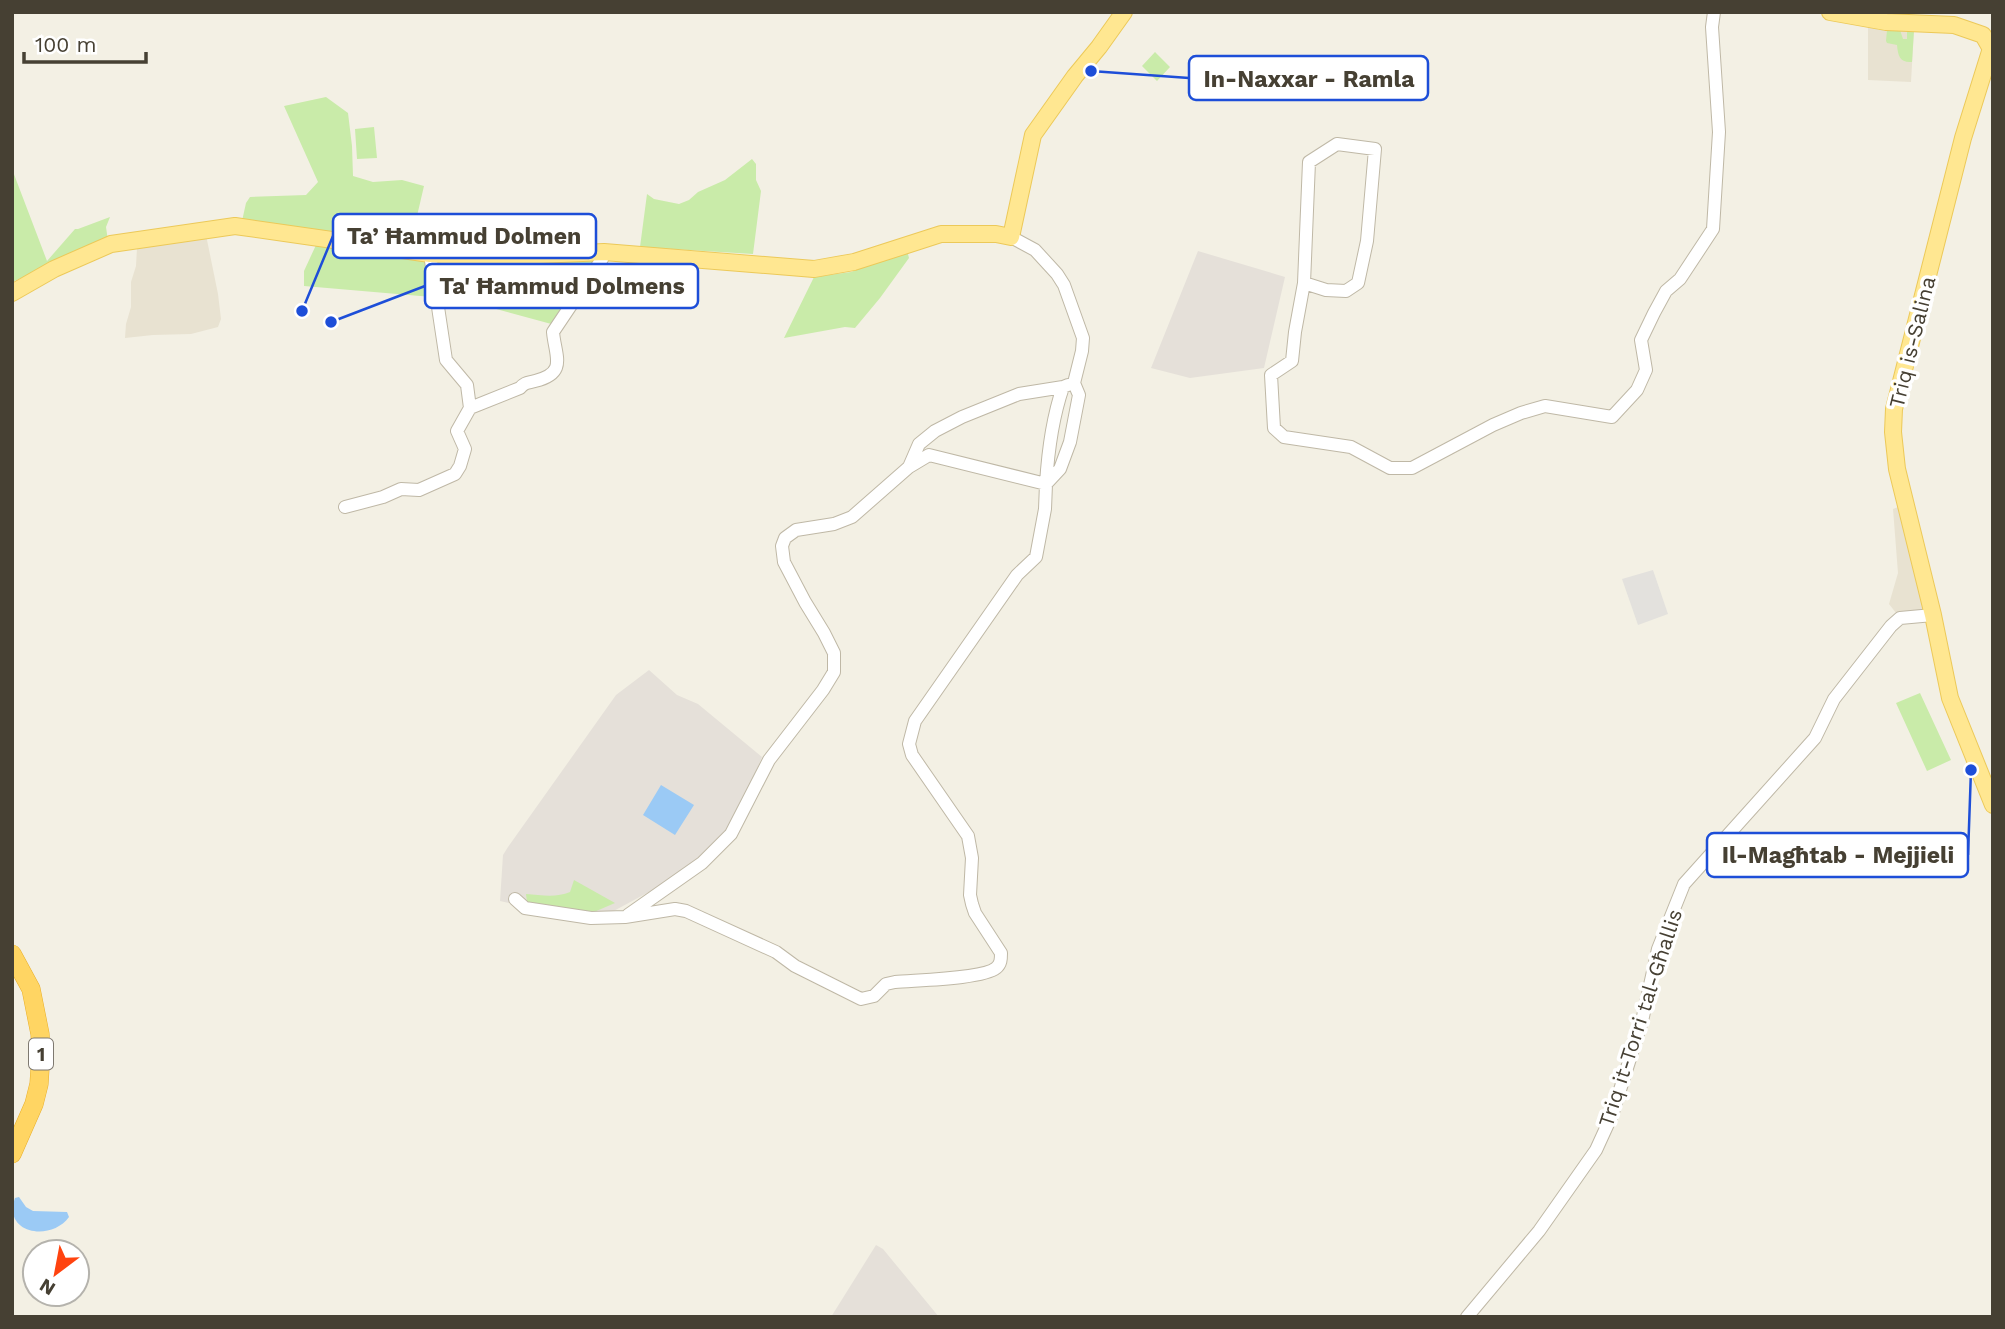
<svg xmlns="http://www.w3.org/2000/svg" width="2005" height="1329" font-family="'Work Sans',sans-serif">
	<rect width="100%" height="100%" fill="#f3f0e4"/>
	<path fill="#e8e2d1" d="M 1868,25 L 1879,30 L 1914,30 L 1911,82 L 1868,80 Z
		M 206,235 L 218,294 L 221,319 L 218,327 L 191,334 L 153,335 L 125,338 L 126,324 L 131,307 L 131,282 L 136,266 L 137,248 Z
		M 1901,506 L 1933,615 L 1900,618 L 1889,604 L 1898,573 L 1893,509 Z"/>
	<path fill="#e5e0d9" d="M 1198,251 L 1285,277 L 1264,368 L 1190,378 L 1151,368 Z
		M 649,670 L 677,695 L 698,704 L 762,757 L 733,827 L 718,844 L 671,880 L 610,913 L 588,915 L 527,907 L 500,901 L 503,855 L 508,847 L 616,695 Z
		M 876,1245 L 883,1249 L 939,1317 L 831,1317 Z"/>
	<path fill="#c9eba9" d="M 1887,30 L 1900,30 L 1903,39 L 1907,39 L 1907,30 L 1914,30 L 1912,62 C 1900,63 1898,56 1897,45 L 1887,43 L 1886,41 Z
		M 1155,52 L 1170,67 L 1157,81 L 1142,66 Z
		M 326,97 L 348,113 L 352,146 L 353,176 L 373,182 L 402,180 L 424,186 L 410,246 L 242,221 L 246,203 L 250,197 L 306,195 L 318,182 L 284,106 Z
		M 374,127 L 377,158 L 357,159 L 355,129 Z
		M 752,159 L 756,164 L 756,180 L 761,191 L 753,254 L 640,247 L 647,194 L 654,199 L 679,204 L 689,200 L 698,192 L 725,180 Z
		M 12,169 L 47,261 L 75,229 L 78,229 L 110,217 L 106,227 L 108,241 L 12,282 Z
		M 316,245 L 427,261 L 432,297 L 304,286 L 304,271 Z
		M 907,250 L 909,258 L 880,298 L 855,328 L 845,327 L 784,338 L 814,277 L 851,272 Z
		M 601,259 L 555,325 L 437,293 L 435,262 L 487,266 Z
		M 1920,693 L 1951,760 L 1927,771 L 1896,703 Z
		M 574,880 L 615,903 L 594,912 L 527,902 L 526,894 C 541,895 556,898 570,892 Z"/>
	<path fill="#e3e1dd" d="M 1653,570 L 1668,614 L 1638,625 L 1622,579 Z"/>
	<path fill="#9bcaf5" d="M 661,785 L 694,805 L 675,835 L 643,815 Z
		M 19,1197 L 26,1207 L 33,1211 L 67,1212 L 69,1217 C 51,1242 2,1234 15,1198 Z"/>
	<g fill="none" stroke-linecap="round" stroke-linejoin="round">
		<g stroke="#bfb8a6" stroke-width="14">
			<path id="minor" d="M 1304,283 L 1326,290 L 1346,291 L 1358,283 L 1367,241 L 1375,149 L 1337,144 L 1309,162 L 1304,283 L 1295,332 L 1292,361 L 1271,375 L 1274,428 L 1284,437 L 1351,447 L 1390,468 L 1412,468 L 1493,425 L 1521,413 L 1545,406 L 1612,417 L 1637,390 L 1646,370 L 1641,340 L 1654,313 L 1666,291 L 1680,279 L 1713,229 L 1719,132 L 1712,27 L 1714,12
				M 470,408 L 520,388 C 525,382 528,383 535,381 C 568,373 555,356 553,332 L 602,259 L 604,252
				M 909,467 L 929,455 L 1046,484 C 1048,451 1052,419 1063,387 L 1068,385
				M 345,507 L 383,497 L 401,489 L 419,490 L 455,474 L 460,466 L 465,449 L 457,431 L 470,408 L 467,385 L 446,360 L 430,254
				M 515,899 L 525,908 L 591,918 L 625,917 L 675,909 L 686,911 L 776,952 L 795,966 L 861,999 L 874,996 L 886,984 L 895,982 C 915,980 983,979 996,968 C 1001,964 1001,959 1001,953 L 975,913 L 972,904 L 970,895 L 972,858 L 968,836 L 912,755 L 909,744 L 915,721 L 1017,575 L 1036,557 L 1045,509 L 1046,484 L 1060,469 L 1070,442 L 1079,395 L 1074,383 L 1082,351 L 1083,338 L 1064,285 L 1057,274 L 1035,250 L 1011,237
				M 628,915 L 702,863 L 731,834 L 769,760 L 823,690 L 834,672 L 834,653 L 824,633 L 805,602 L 784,562 L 782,546 L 785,538 L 796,530 L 834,524 L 852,517 L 909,467 L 919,444 L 935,431 L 962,417 L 1019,394 L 1063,387
				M 1467,1317 L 1539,1231 L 1596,1150 L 1612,1115 L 1642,1021 L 1658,949 L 1684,884 L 1815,738 L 1834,699 L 1891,626 L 1900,618 L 1933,615"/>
		</g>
		<g stroke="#ecc959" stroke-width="18">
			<path id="major" d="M 1830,12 L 1886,22 L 1954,25 L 1983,35 L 1991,49
				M 1993,42 L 1963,138 L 1894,409 L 1893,432 L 1897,469 L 1933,615 L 1950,698 L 1993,805
				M 12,293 L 54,269 L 111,244 L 235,226 L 430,254 L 478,258 L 604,252 L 814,269 L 854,262 L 941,234 L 996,234 L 1011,237 L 1033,135 L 1075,76 L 1099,47 L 1124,12"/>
		</g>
		<g stroke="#e8ae29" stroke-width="19">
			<path id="highway" d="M 12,954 L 31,989 L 40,1034 L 41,1053 L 39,1084 L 34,1104 L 12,1154"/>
		</g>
		<use href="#minor" stroke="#fff" stroke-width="12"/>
		<use href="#major" stroke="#ffe791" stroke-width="16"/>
		<use href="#highway" stroke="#ffd563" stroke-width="18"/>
	</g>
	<g text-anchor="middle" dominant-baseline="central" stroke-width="7" stroke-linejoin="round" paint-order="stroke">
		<rect fill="#fff" stroke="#7e7970" stroke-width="2" x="29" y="1038.5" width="24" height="31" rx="5"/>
		<g font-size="19" font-weight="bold" fill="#464033">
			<text x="41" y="1054">1</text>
		</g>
		<g font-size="21" fill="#464033" stroke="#fff">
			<text transform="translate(1912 342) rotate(-76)">Triq is-Salina</text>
			<text transform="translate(1640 1018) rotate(-72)">Triq it-Torri tal-Għallis</text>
		</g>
	</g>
	<path fill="none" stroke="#1d4ed8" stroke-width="2.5" d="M1091 71L1189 78M302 311L333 236M331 322L425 286M1971 770L1968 855"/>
	<g fill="#1d4ed8" stroke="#fff" stroke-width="2.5">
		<circle cx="1091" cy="71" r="7"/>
		<circle cx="302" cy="311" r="7"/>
		<circle cx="331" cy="322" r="7"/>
		<circle cx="1971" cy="770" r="7"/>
	</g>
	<g fill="#fff" stroke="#1d4ed8" stroke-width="2.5">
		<rect x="1189" y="56" width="239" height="44" rx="7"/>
		<rect x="333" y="214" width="263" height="44" rx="7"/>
		<rect x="425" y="264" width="273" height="44" rx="7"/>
		<rect x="1707" y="833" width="261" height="44" rx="7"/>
	</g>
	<g font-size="23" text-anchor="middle" font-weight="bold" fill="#464033">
		<text x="1309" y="87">In-Naxxar - Ramla</text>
		<text x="464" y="244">Ta’ Ħammud Dolmen</text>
		<text x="562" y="294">Ta' Ħammud Dolmens</text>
		<text x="1838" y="863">Il-Magħtab - Mejjieli</text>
	</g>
	<rect width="2005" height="1329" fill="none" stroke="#464033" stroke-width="28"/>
	<g transform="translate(56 1273) rotate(212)"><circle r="33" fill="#ffffff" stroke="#b5b3ad" stroke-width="2"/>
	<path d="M0-5L12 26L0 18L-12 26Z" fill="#ff430f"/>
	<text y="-10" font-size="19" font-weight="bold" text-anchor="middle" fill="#464033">N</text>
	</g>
	<path d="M24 52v10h122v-10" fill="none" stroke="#464033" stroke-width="3.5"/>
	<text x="35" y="52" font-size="21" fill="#464033" stroke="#ffffff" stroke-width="5" paint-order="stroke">100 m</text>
</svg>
